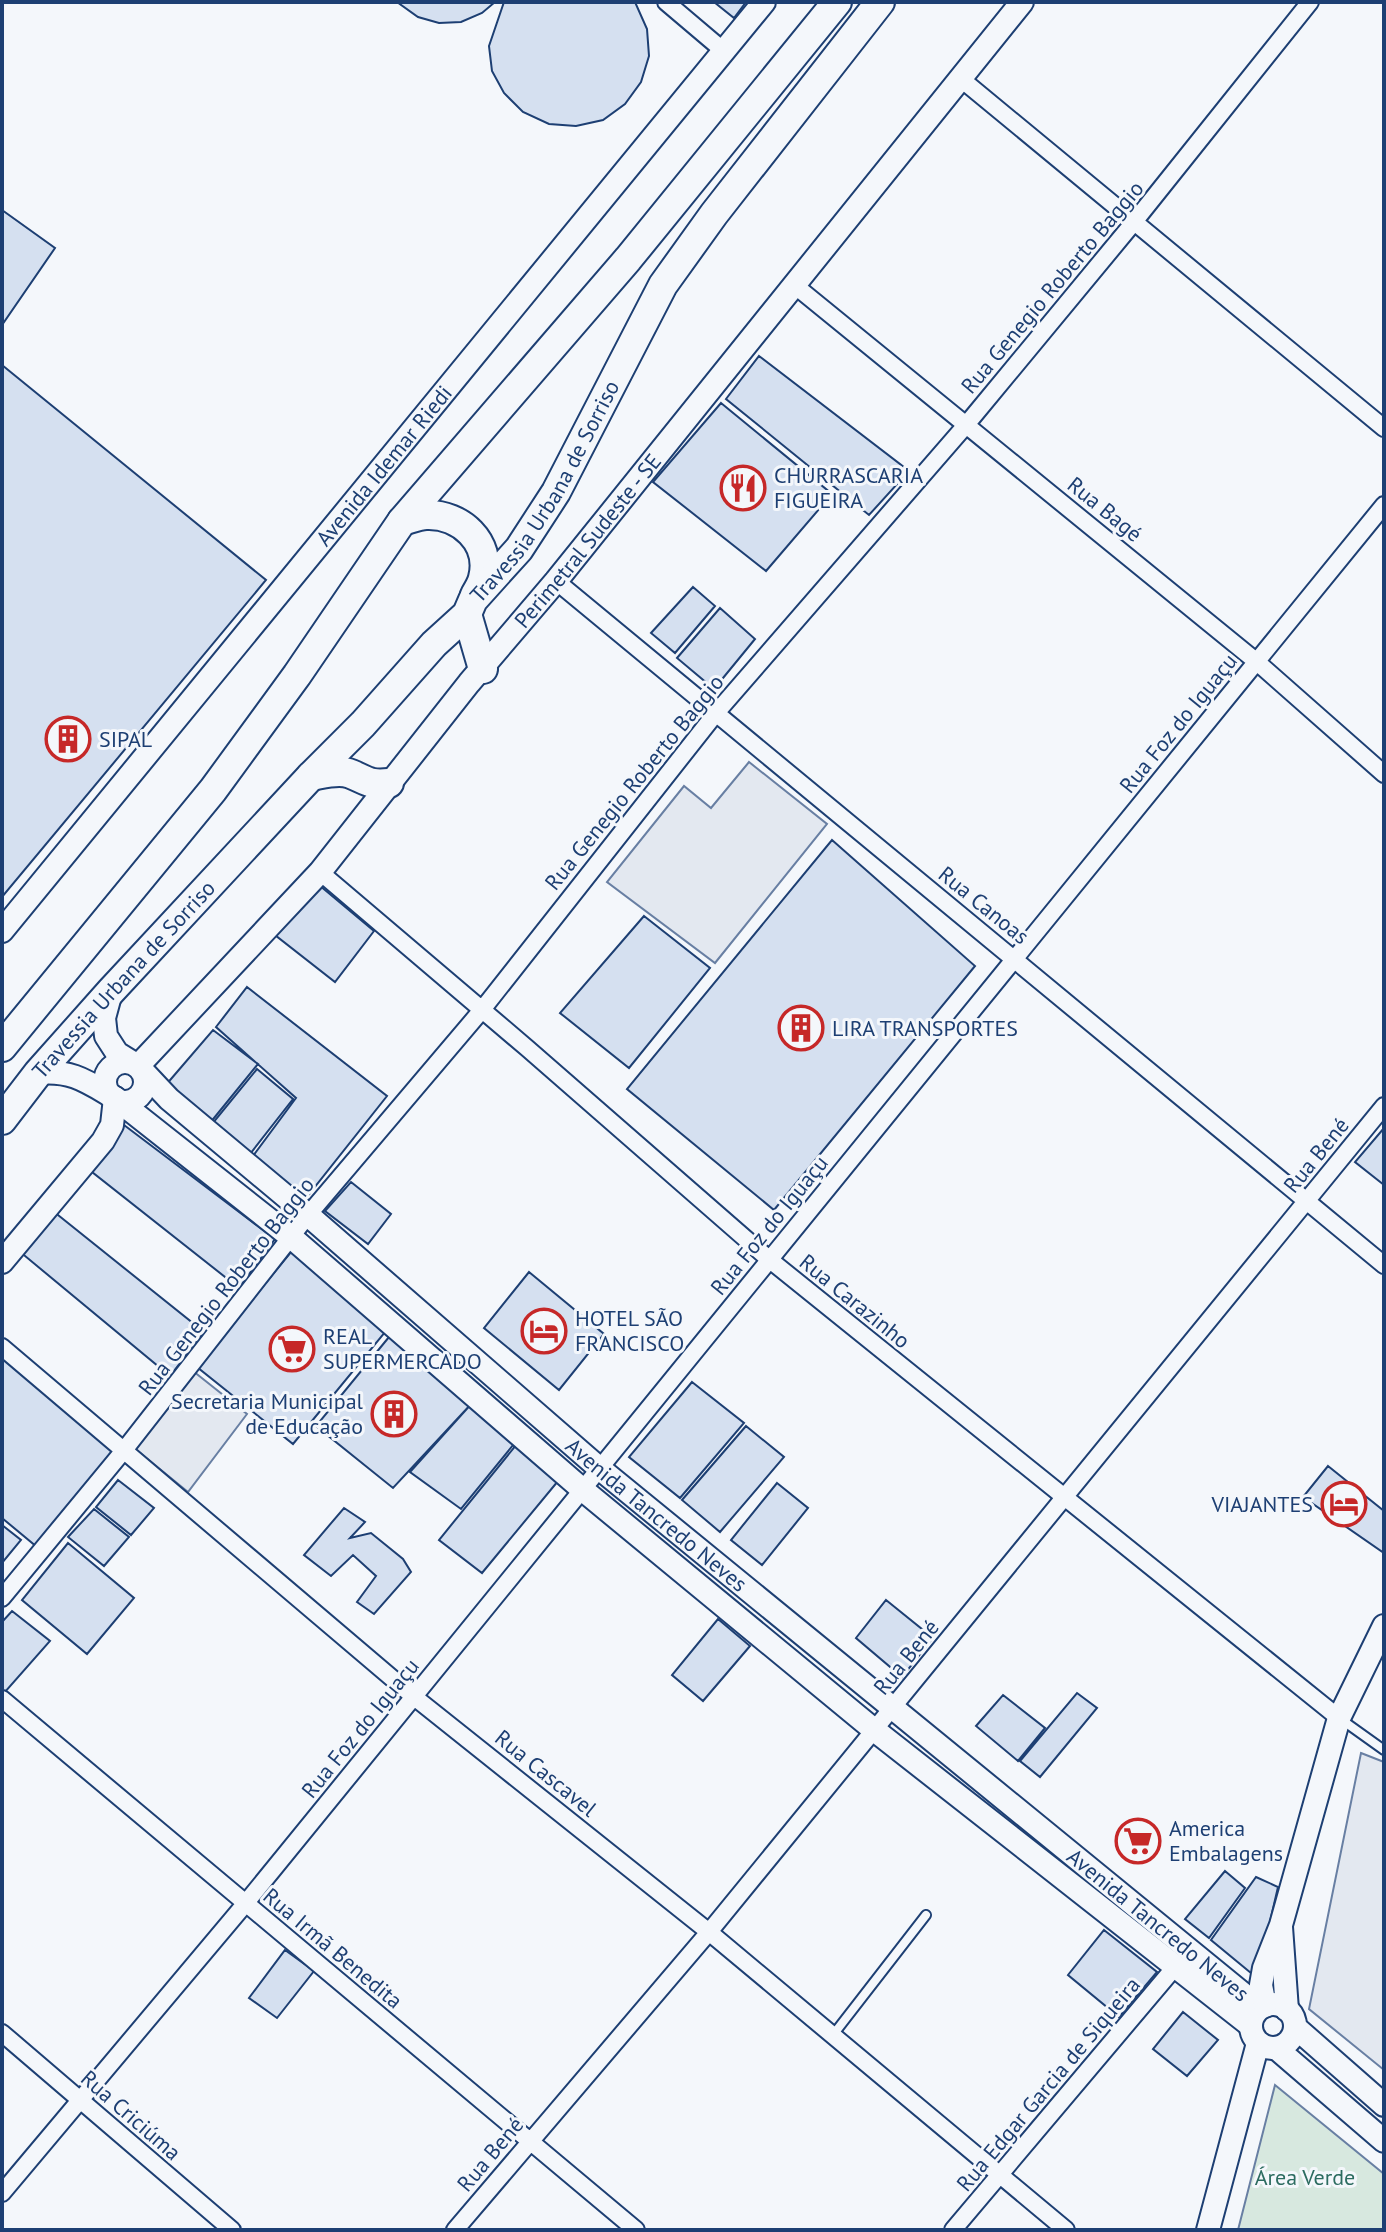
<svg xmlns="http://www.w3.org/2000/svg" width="1386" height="2232" font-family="'PT Sans',sans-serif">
	<rect width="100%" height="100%" fill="#f4f7fb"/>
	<path fill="#d7e8df" stroke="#687fa3" stroke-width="2" d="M 1275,2085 L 1384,2174 L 1384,2230 L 1238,2230 Z"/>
	<path fill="#e3e8f0" stroke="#687fa3" stroke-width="2" d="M 749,762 L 827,824 L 715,963 L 607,882 L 684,786 L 711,808 Z
		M 193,1371 L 247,1414 L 188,1492 L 134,1448 Z
		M 1361,1753 L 1384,1762 L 1384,2070 L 1309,2009 Z"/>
	<path fill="#d5e0f0" stroke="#1d3f73" stroke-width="2" d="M 397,2 L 495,2 L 482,13 L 461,22 L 439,23 L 418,17 Z
		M 504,2 L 635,2 L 647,29 L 649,56 L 641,82 L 625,104 L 603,120 L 576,126 L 549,124 L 523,112 L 504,93 L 492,71 L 489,46 Z
		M 714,2 L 746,2 L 734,18 Z
		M 2,210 L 55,248 L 2,325 Z
		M 759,356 L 909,471 L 869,515 L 726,399 Z
		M 2,365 L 266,580 L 2,897 Z
		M 721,403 L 832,494 L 766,571 L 653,482 Z
		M 693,587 L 715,606 L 675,653 L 651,633 Z
		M 720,608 L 755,639 L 714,689 L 677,658 Z
		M 832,840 L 975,966 L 774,1210 L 627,1089 Z
		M 319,885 L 374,931 L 335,982 L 275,935 Z
		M 644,916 L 710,968 L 629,1068 L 560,1013 Z
		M 247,987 L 387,1096 L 306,1198 L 253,1156 L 296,1098 L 216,1027 Z
		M 213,1030 L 258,1064 L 210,1123 L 165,1086 Z
		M 257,1069 L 293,1099 L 250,1154 L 212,1124 Z
		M 124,1125 L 275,1239 L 239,1288 L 87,1168 Z
		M 1384,1128 L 1384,1185 L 1355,1162 Z
		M 351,1182 L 391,1214 L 368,1244 L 325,1211 Z
		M 53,1211 L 204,1332 L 170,1376 L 19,1251 Z
		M 291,1252 L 386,1331 L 293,1444 L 197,1367 Z
		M 529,1272 L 604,1334 L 559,1390 L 484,1328 Z
		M 389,1337 L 473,1402 L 393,1488 L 316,1426 Z
		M 2,1358 L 114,1449 L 37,1547 L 2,1518 Z
		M 692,1382 L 744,1423 L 680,1498 L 629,1457 Z
		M 473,1402 L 518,1439 L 461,1509 L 410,1472 Z
		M 746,1426 L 784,1457 L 720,1532 L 682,1500 Z
		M 521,1439 L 563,1475 L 482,1573 L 439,1540 Z
		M 1328,1466 L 1384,1511 L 1384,1553 L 1303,1497 Z
		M 118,1480 L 154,1508 L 131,1535 L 96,1507 Z
		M 777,1483 L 808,1508 L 762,1565 L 731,1540 Z
		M 344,1508 L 365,1522 L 350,1538 L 371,1533 L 403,1559 L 411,1572 L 374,1614 L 357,1602 L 376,1576 L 353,1555 L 331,1576 L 304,1555 Z
		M 94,1509 L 129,1537 L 104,1566 L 68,1537 Z
		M 2,1525 L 21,1540 L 2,1563 Z
		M 68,1543 L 134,1598 L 87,1654 L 22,1600 Z
		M 886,1600 L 933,1638 L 902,1677 L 856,1638 Z
		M 12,1611 L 50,1641 L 5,1692 L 2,1690 L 2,1622 Z
		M 718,1619 L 750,1646 L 703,1701 L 672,1675 Z
		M 1077,1693 L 1097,1708 L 1040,1777 L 1020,1761 Z
		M 1003,1695 L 1045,1728 L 1018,1761 L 976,1726 Z
		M 1225,1871 L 1245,1888 L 1209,1938 L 1185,1919 Z
		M 1256,1877 L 1278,1887 L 1257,1978 L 1211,1940 Z
		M 1104,1930 L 1157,1972 L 1119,2017 L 1068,1975 Z
		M 285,1950 L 314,1971 L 277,2018 L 249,1998 Z
		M 1183,2012 L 1218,2040 L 1187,2076 L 1153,2049 Z"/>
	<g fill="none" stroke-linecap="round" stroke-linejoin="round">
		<g stroke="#1d3f73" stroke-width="12">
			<path id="service" d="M 1342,1720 L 1384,1750
				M 833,2035 L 926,1915"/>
		</g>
		<g stroke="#1d3f73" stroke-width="20">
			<path id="minor" d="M 666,2 L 725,52
				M 960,78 L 1384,428
				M 793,284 L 1257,662 L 1384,774
				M 556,581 L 1384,1265
				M 320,872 L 527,1048 L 770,1260 L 1339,1718
				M 2,1347 L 413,1696 L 709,1932 L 1066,2230
				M 2,1598 L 125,1449 L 308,1215 L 481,1011 L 716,713 L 966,425 L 1134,222 L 1310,2
				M 2,1699 L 636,2230
				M 2,2033 L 232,2230
				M 2,2193 L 245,1904 L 1384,505
				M 455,2230 L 709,1932 L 1384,1106
				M 953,2230 L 1175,1967"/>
		</g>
		<g stroke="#1d3f73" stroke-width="26">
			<g id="tertiary">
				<path id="s1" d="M 2,931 L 764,2"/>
				<path id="s2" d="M 111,992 L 104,1018 L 106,1036 L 117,1053 L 138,1066 L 169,1099 L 308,1215 L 599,1468 L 1259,2007"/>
				<circle cx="125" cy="1082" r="20"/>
				<path id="s3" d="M 138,1066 L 320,872 L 469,683 L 556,581 L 1022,2"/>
				<path d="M 38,1073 C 72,1070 86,1081 115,1098 L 291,1237 L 583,1490 L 873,1729 L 1250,2025"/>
				<path d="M 2,1262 L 103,1141 L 112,1125 L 115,1098"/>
				<path d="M 1281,1927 L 1287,2010"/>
				<circle cx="1273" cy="2026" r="22"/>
				<path d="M 1265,2006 L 1261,1985 L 1264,1968 L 1281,1925 L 1339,1718 L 1384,1626"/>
				<path d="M 1295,2027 L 1384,2105"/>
				<path d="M 1276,2048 L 1384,2141"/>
				<path d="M 1208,2230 L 1258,2043"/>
			</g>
		</g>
		<g stroke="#1d3f73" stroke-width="32">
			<g id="trunk">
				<path d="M 402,521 C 410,519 419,515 427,515 C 460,514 492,542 483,578 C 482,583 478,590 475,595"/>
				<path d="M 467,614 L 483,669"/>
				<path d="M 311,776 C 323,774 339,769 351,774 C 368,781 369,785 389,783"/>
				<path d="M 2,1047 L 213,790 L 297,675 L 402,521 L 628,259 L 837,2"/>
				<path id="s4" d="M 2,1120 L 38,1073 L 111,991 L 311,776 L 363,724 L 434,644 L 467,614 L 473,600 L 519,549 L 556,492 L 663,285 L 714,214 L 880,2"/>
			</g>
		</g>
		<use href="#service" stroke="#f4f7fb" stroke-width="8"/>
		<use href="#minor" stroke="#f4f7fb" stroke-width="16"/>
		<use href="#tertiary" stroke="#f4f7fb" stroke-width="22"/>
		<use href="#trunk" stroke="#f4f7fb" stroke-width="28"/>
	</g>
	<defs>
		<g id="restaurant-ring" transform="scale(2.3)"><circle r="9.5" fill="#f4f7fb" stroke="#c62828" stroke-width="1.5"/><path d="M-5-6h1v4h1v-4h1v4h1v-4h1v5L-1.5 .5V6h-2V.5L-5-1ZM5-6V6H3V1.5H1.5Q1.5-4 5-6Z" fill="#c62828"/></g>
		<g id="building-ring" transform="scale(2.3)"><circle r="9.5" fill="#f4f7fb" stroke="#c62828" stroke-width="1.5"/><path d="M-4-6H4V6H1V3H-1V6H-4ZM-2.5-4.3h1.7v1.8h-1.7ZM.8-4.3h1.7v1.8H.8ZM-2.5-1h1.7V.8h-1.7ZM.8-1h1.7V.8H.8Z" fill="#c62828"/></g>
		<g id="hotel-ring" transform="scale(2.3)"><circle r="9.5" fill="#f4f7fb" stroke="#c62828" stroke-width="1.5"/><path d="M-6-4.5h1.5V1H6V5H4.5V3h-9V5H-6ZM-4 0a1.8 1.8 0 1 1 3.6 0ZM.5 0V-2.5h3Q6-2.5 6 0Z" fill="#c62828"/></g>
		<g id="supermarket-ring" transform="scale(2.3)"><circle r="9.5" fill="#f4f7fb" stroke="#c62828" stroke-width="1.5"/><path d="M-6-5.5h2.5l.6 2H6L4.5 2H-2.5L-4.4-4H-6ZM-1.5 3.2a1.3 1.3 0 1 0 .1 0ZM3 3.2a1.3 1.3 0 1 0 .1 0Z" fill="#c62828"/></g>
	</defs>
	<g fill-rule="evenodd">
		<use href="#restaurant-ring" x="743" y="488"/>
		<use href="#building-ring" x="68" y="739"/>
		<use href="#building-ring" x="801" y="1028"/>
		<use href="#hotel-ring" x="544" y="1331"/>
		<use href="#supermarket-ring" x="292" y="1349"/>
		<use href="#building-ring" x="394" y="1414"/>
		<use href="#hotel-ring" x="1344" y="1504"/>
		<use href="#supermarket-ring" x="1138" y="1841"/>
	</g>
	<g text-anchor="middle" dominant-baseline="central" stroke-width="6" stroke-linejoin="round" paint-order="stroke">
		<g font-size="22" fill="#1d3f73" stroke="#f4f7fb">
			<text transform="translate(1052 287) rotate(-50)">Rua Genegio Roberto Baggio</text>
			<text stroke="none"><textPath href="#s1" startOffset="602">Avenida Idemar Riedi</textPath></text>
			<text stroke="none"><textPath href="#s4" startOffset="834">Travessia Urbana de Sorriso</textPath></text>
			<text transform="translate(1105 509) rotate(39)">Rua Bagé</text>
			<text stroke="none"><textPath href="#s3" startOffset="692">Perimetral Sudeste - SE</textPath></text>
			<text transform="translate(1178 723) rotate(-51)">Rua Foz do Iguaçu</text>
			<text transform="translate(634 782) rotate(-51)">Rua Genegio Roberto Baggio</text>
			<text transform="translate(984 905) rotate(39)">Rua Canoas</text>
			<text stroke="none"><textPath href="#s4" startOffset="186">Travessia Urbana de Sorriso</textPath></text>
			<text transform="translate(1316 1155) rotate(-51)">Rua Bené</text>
			<text transform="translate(769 1225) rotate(-51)">Rua Foz do Iguaçu</text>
			<text transform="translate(226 1286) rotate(-52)">Rua Genegio Roberto Baggio</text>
			<text transform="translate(855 1301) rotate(39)">Rua Carazinho</text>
			<text stroke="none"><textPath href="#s2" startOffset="776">Avenida Tancredo Neves</textPath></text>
			<text transform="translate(906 1657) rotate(-51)">Rua Bené</text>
			<text transform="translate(360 1728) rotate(-51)">Rua Foz do Iguaçu</text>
			<text transform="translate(546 1773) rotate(39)">Rua Cascavel</text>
			<text stroke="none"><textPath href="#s2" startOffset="1424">Avenida Tancredo Neves</textPath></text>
			<text transform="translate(333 1948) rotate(40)">Rua Irmã Benedita</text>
			<text transform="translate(1048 2084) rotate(-50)">Rua Edgar Garcia de Siqueira</text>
			<text transform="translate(131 2115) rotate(41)">Rua Criciúma</text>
			<text transform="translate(490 2154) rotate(-50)">Rua Bené</text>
		</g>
		<g font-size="22" fill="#1d3f73" stroke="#f4f7fb" text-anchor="start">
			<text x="774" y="475">CHURRASCARIA<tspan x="774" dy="25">FIGUEIRA</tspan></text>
			<text x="99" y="739">SIPAL</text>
			<text x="832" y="1028">LIRA TRANSPORTES</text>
			<text x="575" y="1318">HOTEL SÃO<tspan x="575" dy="25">FRANCISCO</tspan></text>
			<text x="323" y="1336">REAL<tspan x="323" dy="25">SUPERMERCADO</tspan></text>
			<text x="363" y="1401" text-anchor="end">Secretaria Municipal<tspan x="363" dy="25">de Educação</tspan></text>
			<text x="1313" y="1504" text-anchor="end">VIAJANTES</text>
			<text x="1169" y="1828">America<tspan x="1169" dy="25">Embalagens</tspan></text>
		</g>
		<g font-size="22" fill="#2c6c60" stroke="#f4f7fb">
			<text x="1305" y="2177">Área Verde</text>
		</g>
	</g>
	<rect width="1386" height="2232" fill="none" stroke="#1d3f73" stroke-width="8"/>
</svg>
